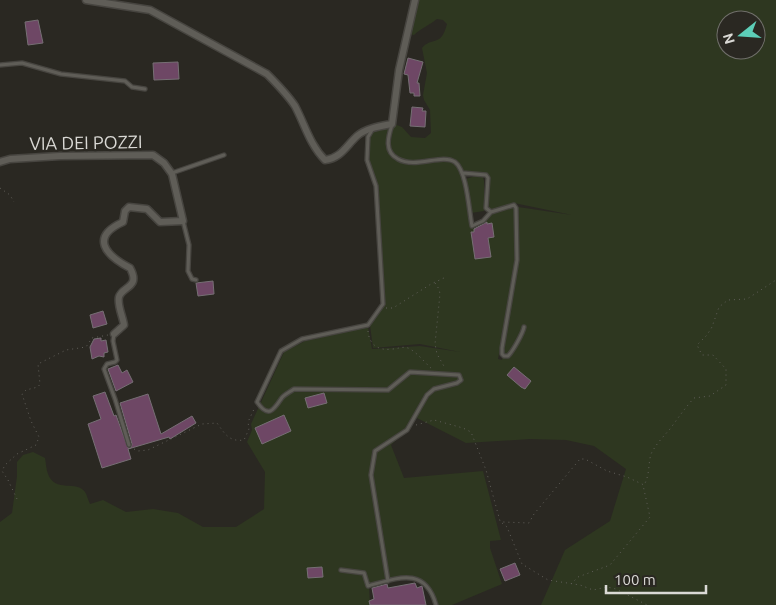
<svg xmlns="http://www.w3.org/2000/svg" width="776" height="605" font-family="Ubuntu,sans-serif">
	<rect width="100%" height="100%" fill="#2a2822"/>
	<path fill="#2e3720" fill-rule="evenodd" d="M 419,0 L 776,0 L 776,605 L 541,605 L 565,550 L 610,521 L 626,469 L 594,446 L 566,440 L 530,439 L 466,443 L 415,417 L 407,430 L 391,445 L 404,478 L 483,471 L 501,540 L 490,541 L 490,548 L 502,584 L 452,605 L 436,605 C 425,567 398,580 369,586 L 370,605 L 0,605 L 0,522 L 12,513 L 17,476 L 17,462 L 23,455 L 33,452 L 45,458 C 46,463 46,469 48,474 C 55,493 77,480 85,492 C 87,495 88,500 90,504 L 103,500 L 126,512 L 153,509 L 178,513 L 203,527 L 236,527 L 264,509 L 265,472 L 247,442 L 252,430 L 251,424 L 284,352 L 305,341 L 368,327 L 372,349 L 420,346 L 460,352 L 420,344 L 373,348 L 370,325 L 385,304 L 378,186 L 369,159 L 370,138 L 374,129 L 390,126 C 386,138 383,153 396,160 C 413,170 444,153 455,165 C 466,176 468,212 471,228 L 484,222 L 492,213 L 513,207 L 515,208 L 515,259 L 498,359 L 502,360 L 519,260 L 518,207 L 572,215 L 514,203 L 491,210 L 488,208 L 490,178 L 487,174 L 464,171 C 461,167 459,162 454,160 C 430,148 378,185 394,124 L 402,127 L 411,137 L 425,138 L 431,133 L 430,110 L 424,100 L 423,95 L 427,73 L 422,48 C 432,36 441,48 447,24 L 443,20 L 437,19 C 430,25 421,28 414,35 L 410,34 ZM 726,20 L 756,20 L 756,50 L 726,50 Z
		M 475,176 L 483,177 L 484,181 L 484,211 L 471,213 L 466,179 Z"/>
	<path fill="#6e4765" stroke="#766f74" d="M 38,20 L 43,43 L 28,45 L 25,22 Z
		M 408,58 L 423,62 L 417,83 L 419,83 L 420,96 L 414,96 L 414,93 L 410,93 L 408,75 L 404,74 Z
		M 178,62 L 179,79 L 154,80 L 153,63 Z
		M 412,107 L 423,108 L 422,111 L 426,111 L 425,127 L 410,126 Z
		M 487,222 L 487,224 L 492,223 L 494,237 L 488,238 L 491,257 L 475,259 L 471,232 L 474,232 L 474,229 Z
		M 213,281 L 214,294 L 198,296 L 196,283 Z
		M 103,311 L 107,324 L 93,328 L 90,315 Z
		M 101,338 L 101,341 L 106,340 L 108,352 L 104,353 L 104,357 L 99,356 L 92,359 L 90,347 L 94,339 Z
		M 118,365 L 122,373 L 127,370 L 133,382 L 116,391 L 108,369 Z
		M 514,367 L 531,381 L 525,389 L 521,387 L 507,375 Z
		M 105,392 L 114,416 L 116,415 L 128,448 L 131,448 L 132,444 L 120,403 L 148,394 L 161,434 L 192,416 L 196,423 L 170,439 L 169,437 L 128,449 L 131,459 L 102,468 L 88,424 L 101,419 L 93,396 Z
		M 324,393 L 327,403 L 308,408 L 305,398 Z
		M 284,415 L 291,431 L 262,444 L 255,428 Z
		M 515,563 L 520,575 L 505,581 L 500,569 Z
		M 322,567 L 323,577 L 308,578 L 307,568 Z
		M 415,583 L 417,588 L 422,586 L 426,605 L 370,605 L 369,601 L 374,599 L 372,588 L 387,584 L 388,588 Z"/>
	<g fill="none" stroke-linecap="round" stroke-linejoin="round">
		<g stroke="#474540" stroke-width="5.5">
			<path id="service" d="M 0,65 L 22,63 L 61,74 L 125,81 L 132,87 L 145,89
				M 392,125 C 388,137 384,152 398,159 C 416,169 442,153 455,162 C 467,171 469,211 472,226 L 483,221 L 491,212 L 486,208 L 488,178 L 486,175 L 463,173
				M 372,130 L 368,137 L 367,160 L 376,186 L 383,304 L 368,325 L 302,339 L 281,351 L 257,402 C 268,418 273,411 281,399 C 283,395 290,392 294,389 L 388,390 L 410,372 L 459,375 L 461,380 L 457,383 L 434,389 L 427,395 L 407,430 L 375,451 L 371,475 L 388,581
				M 172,173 L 224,155
				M 491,212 L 514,205 L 516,208 L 517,260 L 502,348 L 502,354 L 504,356 L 508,356 C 513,351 523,333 524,327
				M 183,221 L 189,245 L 188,271 L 192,279 L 196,280
				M 114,334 L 113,341 L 117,360 L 115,362 L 107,364 L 104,369 L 115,399 L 129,445
				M 341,570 L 364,573 L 368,586 C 398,578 425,566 436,605"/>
		</g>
		<g stroke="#474540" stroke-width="9">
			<path id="minor" d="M 86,0 L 150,10 L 267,74 C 277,84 287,94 295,106 C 305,125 310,145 325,160 C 341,158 346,146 357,136 C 366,128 381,126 392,124 L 399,70 L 415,0
				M 0,162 L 10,159 L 60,156 L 153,155 L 164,163 L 172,174 L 183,221 L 160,222 L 147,209 L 129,207 L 125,211 L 123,222 C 90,237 105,255 130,268 C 141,288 122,286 119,297 C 117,305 123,317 124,325 L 114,334"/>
		</g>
		<path stroke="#615f5a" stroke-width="1" stroke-dasharray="1 4" stroke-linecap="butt" d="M 0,188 L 10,195 L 14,202
			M 435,283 L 439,289 L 440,294 L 435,344 L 437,354 L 445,368
			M 386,308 L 393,308 L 431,284 L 446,277
			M 368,331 C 369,345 379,351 392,349 C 398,349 402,346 408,348 C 417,352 425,363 432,369
			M 416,425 L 434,420 L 463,428 L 471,432 L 486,470 L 500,521 L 503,522 L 529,523 L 534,514 L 580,459 L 585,459 L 607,471 L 627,477 L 644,485 C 650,475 648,464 651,454 C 656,444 663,437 670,429 C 678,418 685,408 694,398 L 710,396 L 726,385 L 726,369 L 713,355 L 702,355 L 697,345 L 707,335 L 712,327 L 719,307 L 728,300 L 747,299 L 776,280
			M 134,449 L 138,451 L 148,450 L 202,424 L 217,423 C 225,434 229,442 244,440 L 249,429 L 248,422 L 255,407
			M 17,499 L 8,480 L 2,471 L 5,465 L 17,454 L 36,445 L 39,437 L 31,421 L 22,394 L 26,390 L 38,387 L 40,384 L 38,364 L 66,350 L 86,347 L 92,338 L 108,335
			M 502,523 L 507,527 L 522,564 L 548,580 L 580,585 L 593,590 L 607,587 L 616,589 L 647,605
			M 571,584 L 578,577 L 610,565 L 650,517 L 643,485"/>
		<use href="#service" stroke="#5f5d57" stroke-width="3"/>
		<use href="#minor" stroke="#5f5d57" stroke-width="6"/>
	</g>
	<g text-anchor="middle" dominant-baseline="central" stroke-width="4.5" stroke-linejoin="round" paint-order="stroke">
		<g font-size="18" fill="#dad9d5" stroke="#2a2822">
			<text transform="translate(86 142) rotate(-1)">VIA DEI POZZI</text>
		</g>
	</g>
	<g transform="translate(741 35) rotate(253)"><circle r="24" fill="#2a2822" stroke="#706f6a"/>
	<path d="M0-4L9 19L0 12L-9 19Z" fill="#5dceb8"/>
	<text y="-8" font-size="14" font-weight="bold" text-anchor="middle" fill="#dad9d5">N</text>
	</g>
	<path d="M606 585v8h100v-8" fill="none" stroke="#dad9d5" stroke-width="2.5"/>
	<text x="614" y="585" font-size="15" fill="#dad9d5" stroke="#2a2822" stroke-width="4" paint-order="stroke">100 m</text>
</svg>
